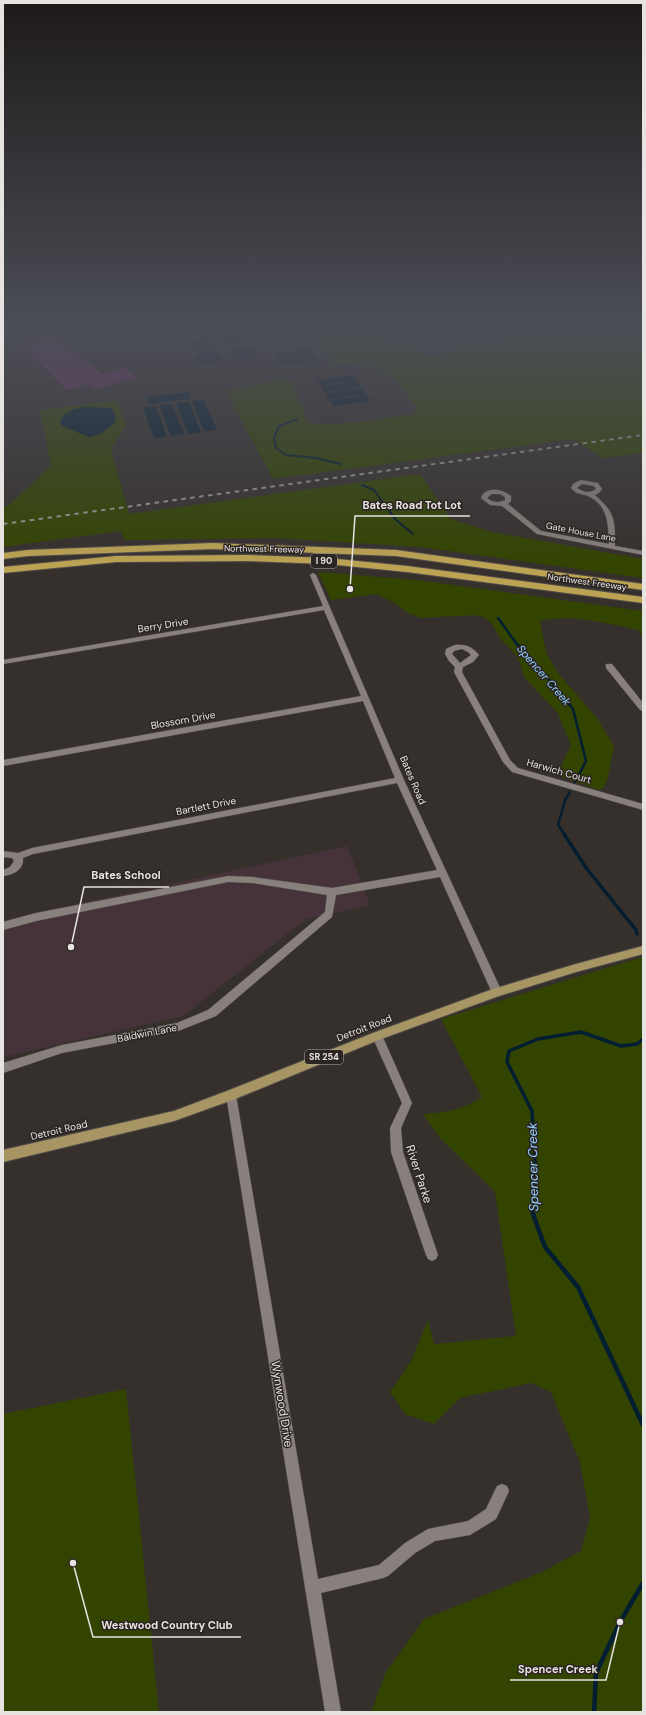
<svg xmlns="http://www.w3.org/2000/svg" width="646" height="1715" font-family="'DM Sans',sans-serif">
	<rect width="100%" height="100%" fill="#36302d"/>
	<path fill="#46333a" d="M 347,846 L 370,905 L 306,919 L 183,1016 L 3,1057 L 3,920 Z"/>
	<path fill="#334401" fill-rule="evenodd" d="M 296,326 L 385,326 L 372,331 L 431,357 L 548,326 L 643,326 L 643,453 L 602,458 L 573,439 L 273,479 L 226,391 L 283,380 L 292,382 L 307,421 C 325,430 391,417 413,414 L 418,408 L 390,374 L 385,375 L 375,361 L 334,364 L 307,327 Z
		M 117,400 L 126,425 L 111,450 L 129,514 L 420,474 L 451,519 L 492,532 L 643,559 L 643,578 L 419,547 L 275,538 L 124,540 L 121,531 L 3,547 L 3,508 L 10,504 L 51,466 L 40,410 ZM 86,407 L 104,407 L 105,429 L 100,435 L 74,409 Z
		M 318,572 L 417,580 L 643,611 L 643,639 L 639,630 C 608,624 572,613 540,621 L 546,652 L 558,673 L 597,718 L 614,746 L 608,777 L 603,789 L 598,790 L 557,775 L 571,745 L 557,712 L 524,677 L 520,663 L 514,653 L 500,638 L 492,624 L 484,617 L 475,615 L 421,618 L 408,613 L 391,601 L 377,594 L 331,600 Z
		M 642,957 L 643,1712 L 371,1712 L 386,1672 L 424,1619 L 542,1572 L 581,1551 L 590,1518 L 580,1462 L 551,1392 L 531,1383 L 460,1398 L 434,1424 L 405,1414 L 390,1392 L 411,1361 L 428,1320 L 434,1344 L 516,1336 L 495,1192 L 439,1137 L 423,1114 C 447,1112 460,1111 482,1097 L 441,1019 Z
		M 126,1389 L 159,1712 L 3,1712 L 3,1414 Z"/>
	<path fill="#031e30" d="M 235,333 L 246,335 L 248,339 L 248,340 C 240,346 228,347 222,339 L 224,336 Z
		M 202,337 L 213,339 L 215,343 C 209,350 197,350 189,345 L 188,343 L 191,340 Z
		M 243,347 L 254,349 L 256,353 C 251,361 238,360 230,356 L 229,354 L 232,350 Z
		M 311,349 L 314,354 L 277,359 L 274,354 Z
		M 208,351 L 219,354 L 222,357 C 216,365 203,365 196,360 L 195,358 L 197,354 Z
		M 315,356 L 318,361 L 281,365 L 278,360 Z
		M 354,375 L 357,381 L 320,385 L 317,380 Z
		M 358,382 L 362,387 L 324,392 L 321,386 Z
		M 362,388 L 366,394 L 328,399 L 325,393 Z
		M 189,392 L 191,399 L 150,404 L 147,397 Z
		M 367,395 L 371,401 L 333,406 L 329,400 Z
		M 204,400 L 217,430 L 204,431 L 192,401 Z
		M 189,402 L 201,432 L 188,434 L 176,403 Z
		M 172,404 L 184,434 L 171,436 L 159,405 Z
		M 156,406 L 167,437 L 154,438 L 143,408 Z
		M 86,407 L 112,408 C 114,412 117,416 115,421 C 111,428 97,437 89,437 L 62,426 L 60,423 L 63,416 L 74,409 Z"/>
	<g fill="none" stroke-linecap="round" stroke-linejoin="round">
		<path stroke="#031e30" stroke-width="2" d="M 297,419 L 279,426 L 274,437 L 276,448 L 286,455 L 316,458 L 341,464
			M 362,485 L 374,490 L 395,519 L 413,534"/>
		<path stroke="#031e30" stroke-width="2.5" d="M 498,618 L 516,643 L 532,659 L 573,709 L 586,761 L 575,782
			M 565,835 L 558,825 L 565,800 L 570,792"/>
		<path stroke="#031e30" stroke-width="3.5" d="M 564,834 L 587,869 L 636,930 L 637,934
			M 534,1215 L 532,1211 L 535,1162 L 532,1111 L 507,1062 L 509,1051 L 538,1039 L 581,1032 L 621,1046 L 637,1044 L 643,1039"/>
		<path stroke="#031e30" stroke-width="4.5" d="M 533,1214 L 545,1247 L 578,1287 L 643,1425
			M 594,1712 L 596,1673 L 620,1622 L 643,1583"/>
	</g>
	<path fill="#743169" d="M 56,335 L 102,374 L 125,368 L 137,378 L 94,389 L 88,384 L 67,390 L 20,344 Z"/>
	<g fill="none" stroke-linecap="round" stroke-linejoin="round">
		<g stroke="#524d4a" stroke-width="1">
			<path id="minor" d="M 581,480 L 598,483 L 602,489 L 600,492 L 595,495 C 615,513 615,519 615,546 L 643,551 L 643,555 L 537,534 L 502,506 L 490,505 L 481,498 C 485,486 503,489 511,496 L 511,501 L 508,504 L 541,531 L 609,544 C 608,526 609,507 590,497 C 583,493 578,496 571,488 L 573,484 ZM 582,484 L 594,486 L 596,489 C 590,494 583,492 577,488 ZM 492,494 L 500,494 L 505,497 L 505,500 C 498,503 493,503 487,498 Z
				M 313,573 L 316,575 L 404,780 L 502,992 L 501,995 L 497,996 L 493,995 L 440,877 L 336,895 L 332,917 L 216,1016 L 178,1031 L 62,1053 L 3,1073 L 3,1063 L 62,1045 L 177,1023 L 208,1010 L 325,912 L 327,895 L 253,883 L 228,882 L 36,921 L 3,930 L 3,922 L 36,913 L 228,876 L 253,877 L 332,888 L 437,870 L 397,783 L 33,854 L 23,858 C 24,870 13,875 3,876 L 3,870 L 10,867 L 14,861 L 12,858 L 3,857 L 3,851 L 18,853 L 32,848 L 395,778 L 363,701 L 3,766 L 3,760 L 361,696 L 324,610 L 3,664 L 3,660 L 323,606 L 310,575 Z
				M 455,645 C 465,644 473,647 479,655 L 473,662 L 463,667 L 462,672 L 510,760 L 518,768 L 643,804 L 643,810 L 512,772 L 503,762 L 454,672 L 455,667 L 449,661 L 445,654 L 446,649 ZM 462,649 L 468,652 L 471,655 L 460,663 L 452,654 L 454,651 Z
				M 606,664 L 612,664 L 643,703 L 643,711 L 640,710 L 606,668 Z
				M 377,1032 L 381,1033 L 412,1103 L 401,1128 L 403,1152 L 438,1255 L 436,1259 L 432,1261 L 428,1259 L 426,1255 L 391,1152 L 390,1128 L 402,1103 L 372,1036 L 373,1033 Z
				M 231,1090 L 235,1092 L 236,1095 L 318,1579 L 379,1565 L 405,1543 L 428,1529 L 468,1521 L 486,1509 L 497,1486 L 502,1484 L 507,1486 L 509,1491 L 496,1519 L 470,1535 L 435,1541 L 415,1553 L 388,1576 L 383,1578 L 321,1593 L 341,1712 L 325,1712 L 226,1095 L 227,1092 Z"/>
		</g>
		<g stroke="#524d4a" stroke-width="2">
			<path id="primary" d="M 643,946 L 643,954 L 576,972 L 499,996 L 381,1039 L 235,1099 L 174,1121 L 3,1162 L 3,1150 L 174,1111 L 227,1091 L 373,1033 L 493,989 L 576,964 Z"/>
		</g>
		<g stroke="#524d4a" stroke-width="2">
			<path id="motorway" d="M 213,543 L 396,550 L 643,584 L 643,590 L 396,556 L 213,549 L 28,556 L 3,559 L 3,553 L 28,550 Z
				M 246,555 L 327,558 L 407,566 L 643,597 L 643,603 L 407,572 L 327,564 L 246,561 L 116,562 L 3,573 L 3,567 L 116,556 Z"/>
		</g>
		<use href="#minor" fill="#88807d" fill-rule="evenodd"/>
		<use href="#primary" fill="#a79564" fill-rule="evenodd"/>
		<use href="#motorway" fill="#bca353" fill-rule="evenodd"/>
		<path stroke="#9c9794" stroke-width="2" stroke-dasharray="4.5 4.5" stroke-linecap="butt" d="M 3,524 L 643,435"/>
	</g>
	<linearGradient id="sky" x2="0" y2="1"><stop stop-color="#1e1a19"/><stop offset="0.58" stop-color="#4c4e57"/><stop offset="1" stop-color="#4c4e57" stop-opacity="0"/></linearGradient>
	<rect width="646" height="566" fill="url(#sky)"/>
	<g text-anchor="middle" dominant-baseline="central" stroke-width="3" stroke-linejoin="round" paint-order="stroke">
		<g font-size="9" fill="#e7e3e1" stroke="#2c2623">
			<text transform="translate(581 532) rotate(11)">Gate House Lane</text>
			<text transform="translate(264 549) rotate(1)">Northwest Freeway</text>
			<text transform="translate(587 582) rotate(8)">Northwest Freeway</text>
		</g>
		<g fill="#2c2623" stroke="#afaaa8" stroke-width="1">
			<rect x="311" y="554" width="26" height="14" rx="3"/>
			<rect x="305" y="1050" width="38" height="14" rx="3"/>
		</g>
		<g font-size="9" font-weight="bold" fill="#e7e3e1">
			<text x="324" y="561">I 90</text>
			<text x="324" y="1057">SR 254</text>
		</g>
		<g font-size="10" fill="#e7e3e1" stroke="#2c2623">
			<text transform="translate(163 625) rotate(-9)">Berry Drive</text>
			<text transform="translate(183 720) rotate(-10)">Blossom Drive</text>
			<text transform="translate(559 771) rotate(16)">Harwich Court</text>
			<text transform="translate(413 780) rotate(67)">Bates Road</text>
			<text transform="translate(206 806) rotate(-11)">Bartlett Drive</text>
			<text transform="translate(364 1028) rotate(-21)">Detroit Road</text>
			<text transform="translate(147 1033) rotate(-11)">Baldwin Lane</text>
			<text transform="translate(59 1130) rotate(-13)">Detroit Road</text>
		</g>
		<g font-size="11" font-style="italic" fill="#92d0fd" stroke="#2c2623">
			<text transform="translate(544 675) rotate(49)">Spencer Creek</text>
		</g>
		<g font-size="12" fill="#e7e3e1" stroke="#2c2623">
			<text transform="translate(419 1174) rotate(72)">River Parke</text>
			<text transform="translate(282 1404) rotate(81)">Wynwood Drive</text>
		</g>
		<g font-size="13" font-style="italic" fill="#92d0fd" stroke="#2c2623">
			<text transform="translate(533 1167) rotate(-91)">Spencer Creek</text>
		</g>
	</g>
	<path fill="none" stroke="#e7e3e1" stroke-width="1.5" d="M350 589L355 516H470M71 947L84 887H169M73 1563L93 1637H241M620 1622L606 1680H510"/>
	<g fill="#e7e3e1" stroke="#2c2623" stroke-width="1.5">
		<circle cx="350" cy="589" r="4"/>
		<circle cx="71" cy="947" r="4"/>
		<circle cx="73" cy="1563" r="4"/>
		<circle cx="620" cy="1622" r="4"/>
	</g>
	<g font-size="11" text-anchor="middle" font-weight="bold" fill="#e7e3e1" stroke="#2c2623" stroke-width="3" stroke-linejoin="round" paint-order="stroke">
		<text x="412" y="509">Bates Road Tot Lot</text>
		<text x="126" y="879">Bates School</text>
		<text x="167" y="1629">Westwood Country Club</text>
		<text x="558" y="1673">Spencer Creek</text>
	</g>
	<rect width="646" height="1715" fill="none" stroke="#e7e3e1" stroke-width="8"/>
</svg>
